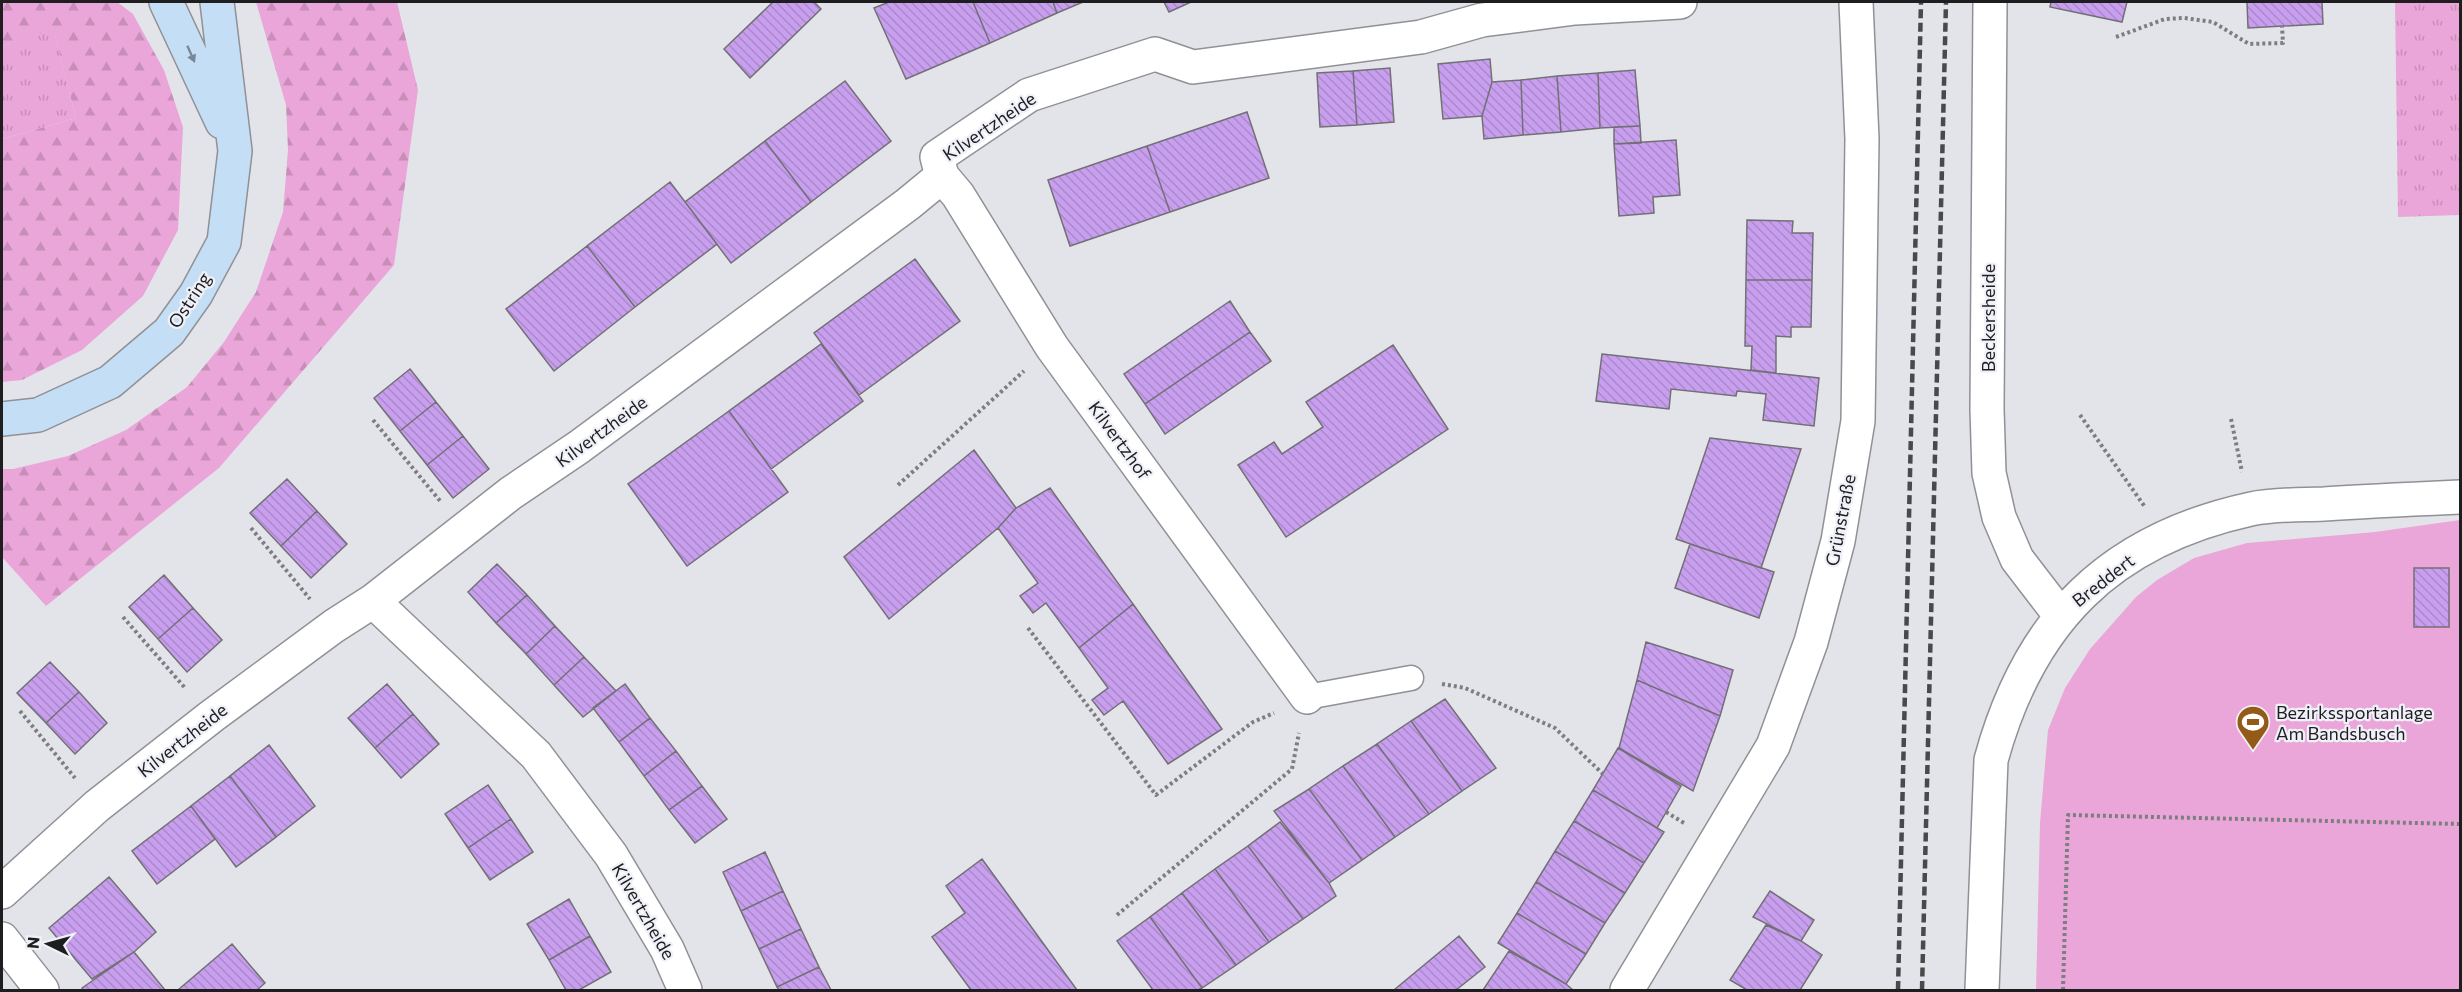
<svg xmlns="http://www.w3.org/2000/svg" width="2462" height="992" font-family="Commissioner,sans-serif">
	<defs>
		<pattern id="grass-tufts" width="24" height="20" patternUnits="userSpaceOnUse" patternTransform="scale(1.5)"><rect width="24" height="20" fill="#eaa6d8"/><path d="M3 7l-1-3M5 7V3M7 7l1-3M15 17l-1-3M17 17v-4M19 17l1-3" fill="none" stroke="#c88eb9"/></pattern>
		<pattern id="forest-firs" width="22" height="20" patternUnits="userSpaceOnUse" patternTransform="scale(1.5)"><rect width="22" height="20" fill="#eaa6d8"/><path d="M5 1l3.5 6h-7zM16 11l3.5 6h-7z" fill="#c88eb9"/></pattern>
		<pattern id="building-back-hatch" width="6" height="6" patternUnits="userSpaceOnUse" patternTransform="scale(1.5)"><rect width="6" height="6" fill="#c89fee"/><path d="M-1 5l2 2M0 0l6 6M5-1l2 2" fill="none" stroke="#ab88cc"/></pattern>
	</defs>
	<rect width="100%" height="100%" fill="#e3e4ea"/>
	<path fill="url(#grass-tufts)" d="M 2395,2 L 2460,2 L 2460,215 L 2398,217 Z
		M 53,27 L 76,118 L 2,139 L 2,46 Z"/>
	<path fill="url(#forest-firs)" d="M 2,2 L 117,2 L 133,14 L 164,70 L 183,127 L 178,230 L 143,296 L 82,350 L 22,380 L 2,382 L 2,139 L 76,118 L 53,28 L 2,46 Z
		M 256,2 L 397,2 L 418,90 L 394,265 L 219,468 L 46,606 L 2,557 L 2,469 L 13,469 L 68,456 L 126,430 L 187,387 L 224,342 L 256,292 L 283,212 L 288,150 L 286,105 Z"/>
	<path fill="#eaa6d8" d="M 2460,520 L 2460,990 L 2036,990 L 2040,823 L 2048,730 L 2065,688 L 2090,649 L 2136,597 L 2157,580 L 2194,558 L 2247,543 L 2375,532 Z"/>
	<path fill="url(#building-back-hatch)" stroke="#727075" stroke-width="1.5" d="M 773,2 L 814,2 L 821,9 L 750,78 L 724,49 Z
		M 889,2 L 973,2 L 990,43 L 906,79 L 874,8 Z
		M 973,2 L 1053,2 L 1057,13 L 990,43 Z
		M 1053,2 L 1083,2 L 1057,13 Z
		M 1164,2 L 1191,2 L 1169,12 Z
		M 2051,2 L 2127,2 L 2122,22 L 2050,7 Z
		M 2247,2 L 2322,2 L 2323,24 L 2248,28 Z
		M 1490,59 L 1492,82 L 1482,116 L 1443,119 L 1438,64 Z
		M 1390,68 L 1394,122 L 1357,125 L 1353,71 Z
		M 1635,70 L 1640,126 L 1600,128 L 1598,73 Z
		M 1353,71 L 1357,125 L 1320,127 L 1317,73 Z
		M 1598,73 L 1600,128 L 1561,132 L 1557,76 Z
		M 1557,76 L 1561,132 L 1523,135 L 1521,80 Z
		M 1521,80 L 1523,135 L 1484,139 L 1482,116 L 1492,82 Z
		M 845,81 L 891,141 L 811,202 L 765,141 Z
		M 1247,112 L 1269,178 L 1170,212 L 1147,146 Z
		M 1640,126 L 1641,143 L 1614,144 L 1614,127 Z
		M 1676,140 L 1680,195 L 1653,197 L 1654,213 L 1619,216 L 1614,144 Z
		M 765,141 L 811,202 L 731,263 L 685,202 Z
		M 1147,146 L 1170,212 L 1070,246 L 1048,180 Z
		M 670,182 L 717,244 L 635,307 L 587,246 Z
		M 1747,220 L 1793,221 L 1792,233 L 1813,233 L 1812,280 L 1746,280 Z
		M 587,246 L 635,307 L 554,371 L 506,309 Z
		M 915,259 L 960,321 L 859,395 L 814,333 Z
		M 1746,280 L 1812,280 L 1811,327 L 1791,327 L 1791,337 L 1776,336 L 1776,373 L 1751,370 L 1752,346 L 1745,346 Z
		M 1230,301 L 1250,332 L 1145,404 L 1124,374 Z
		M 1250,332 L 1271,361 L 1165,434 L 1145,404 Z
		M 821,344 L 863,401 L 771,469 L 729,411 Z
		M 1393,345 L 1448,429 L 1286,537 L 1238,465 L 1274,442 L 1282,454 L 1323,427 L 1306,402 Z
		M 1602,354 L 1819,378 L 1814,426 L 1763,420 L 1766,394 L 1737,391 L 1736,396 L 1671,389 L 1669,409 L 1596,401 Z
		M 410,369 L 436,402 L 400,431 L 374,398 Z
		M 436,402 L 463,436 L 427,465 L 400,431 Z
		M 729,411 L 788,492 L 687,566 L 628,484 Z
		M 463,436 L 489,469 L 453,498 L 427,465 Z
		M 1710,438 L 1801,449 L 1761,568 L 1676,539 Z
		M 974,450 L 1016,508 L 998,528 L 889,619 L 844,557 Z
		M 287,479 L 317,511 L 281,546 L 250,513 Z
		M 1050,488 L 1133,604 L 1079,648 L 1046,603 L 1033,613 L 1020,596 L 1038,583 L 998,528 L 1016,508 Z
		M 317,511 L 347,544 L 311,578 L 281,546 Z
		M 1690,544 L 1774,572 L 1759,618 L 1675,588 Z
		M 497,564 L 527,595 L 496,623 L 468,592 Z
		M 2414,568 L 2449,568 L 2449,627 L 2414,627 Z
		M 164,575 L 193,608 L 158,639 L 129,607 Z
		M 527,595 L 555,626 L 526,654 L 496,623 Z
		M 1133,604 L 1222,729 L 1168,764 L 1123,701 L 1104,715 L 1092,700 L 1108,688 L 1079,648 Z
		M 193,608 L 222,640 L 187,672 L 158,639 Z
		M 555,626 L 584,657 L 554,685 L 526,654 Z
		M 1646,642 L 1733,670 L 1720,716 L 1637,680 Z
		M 584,657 L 616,691 L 583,717 L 554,685 Z
		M 50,662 L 79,692 L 46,723 L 17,693 Z
		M 1637,680 L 1720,716 L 1693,791 L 1619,748 Z
		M 387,684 L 413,714 L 375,748 L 348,718 Z
		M 625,684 L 650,718 L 619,742 L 593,708 Z
		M 79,692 L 107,723 L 75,754 L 46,723 Z
		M 1445,699 L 1496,768 L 1462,791 L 1411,721 Z
		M 413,714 L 439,744 L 401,778 L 375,748 Z
		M 650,718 L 676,751 L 644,776 L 619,742 Z
		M 1411,721 L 1462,791 L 1429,814 L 1377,744 Z
		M 1377,744 L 1429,814 L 1395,837 L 1343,766 Z
		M 269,745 L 315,806 L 276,837 L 230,776 Z
		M 1618,748 L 1681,786 L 1657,828 L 1593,790 Z
		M 676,751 L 702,786 L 669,810 L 644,776 Z
		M 1343,766 L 1395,837 L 1362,860 L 1309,789 Z
		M 230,776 L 276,837 L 236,867 L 191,806 Z
		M 488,785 L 511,819 L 468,848 L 445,814 Z
		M 702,786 L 727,819 L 695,843 L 669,810 Z
		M 1309,789 L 1362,860 L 1329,883 L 1274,811 Z
		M 1593,790 L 1664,832 L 1644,863 L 1574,821 Z
		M 191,806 L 215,839 L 157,884 L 132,851 Z
		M 511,819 L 533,852 L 490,880 L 468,848 Z
		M 1574,821 L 1644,863 L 1625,893 L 1555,851 Z
		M 1280,822 L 1329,883 L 1336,896 L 1303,919 L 1248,846 Z
		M 1248,846 L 1303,919 L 1269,942 L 1215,869 Z
		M 1555,851 L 1625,893 L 1605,923 L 1536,882 Z
		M 765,852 L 783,891 L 741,911 L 723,872 Z
		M 982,859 L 1077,990 L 971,990 L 932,937 L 965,913 L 946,886 Z
		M 1215,869 L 1269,942 L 1236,965 L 1182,893 Z
		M 109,877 L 156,932 L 134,952 L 92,979 L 49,928 Z
		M 1536,882 L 1605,923 L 1586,954 L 1517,913 Z
		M 783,891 L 801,929 L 759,949 L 741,911 Z
		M 1770,891 L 1814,920 L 1801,941 L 1753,917 Z
		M 1182,893 L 1236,965 L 1202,988 L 1150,917 Z
		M 569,899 L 590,936 L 549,960 L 527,924 Z
		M 1517,913 L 1586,954 L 1566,984 L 1498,943 Z
		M 1150,917 L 1202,988 L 1198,990 L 1153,990 L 1117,941 Z
		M 1766,925 L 1801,941 L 1822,955 L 1800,990 L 1747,990 L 1730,980 Z
		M 801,929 L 819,967 L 777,987 L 759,949 Z
		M 590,936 L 611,972 L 579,990 L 566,990 L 549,960 Z
		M 1459,936 L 1485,967 L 1456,990 L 1394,990 Z
		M 232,944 L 265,983 L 257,990 L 178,990 Z
		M 1509,951 L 1566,984 L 1573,990 L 1483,990 Z
		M 134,952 L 165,990 L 84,990 L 82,988 Z
		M 819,967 L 831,990 L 779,990 L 777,987 Z"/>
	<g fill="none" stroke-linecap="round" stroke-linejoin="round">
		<g stroke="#909197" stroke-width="27">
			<path id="lane" d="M 1307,697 L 1411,678"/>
		</g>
		<g stroke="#909197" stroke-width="36">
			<path id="street" d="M 1990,2 L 1987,409 L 1989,473 L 1999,517 L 2017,559 L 2060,615
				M 373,601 L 536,755 L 611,855 L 667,949 L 685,990
				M 1307,697 L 1052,347 L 958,195 L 942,176 L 937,157 L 1029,95 L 1155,54 L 1193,67 L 1421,37 L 1482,20 L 1575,8 L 1680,2
				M 2,892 L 97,806 L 212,716 L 334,626 L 373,601 L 511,493 L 579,447 L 908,204 L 942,176
				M 2,939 L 42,990
				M 1627,990 L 1773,746 L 1811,642 L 1838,541 L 1858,421 L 1862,139 L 1856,2
				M 1982,990 L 1991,760 C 2029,621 2109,540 2251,509 C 2275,504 2300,505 2324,504 C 2369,501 2415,499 2460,497"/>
		</g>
		<g stroke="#909197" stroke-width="36">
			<path id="secondary" d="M 166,2 L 222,122
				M 2,419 L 38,415 L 110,382 L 169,332 L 196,294 L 224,242 L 235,151 L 217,2"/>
		</g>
		<path stroke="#7d7e82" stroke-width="4" stroke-dasharray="3 3" stroke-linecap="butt" d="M 2116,37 L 2165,19 L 2184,18 L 2213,22 L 2249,44 L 2283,43 L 2282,26
			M 2080,415 L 2145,507
			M 2231,419 L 2242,472
			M 373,420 L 441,502
			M 898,485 L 1024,371
			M 251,528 L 310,599
			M 123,617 L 186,689
			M 1028,628 L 1156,795 L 1253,722 L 1274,713
			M 1442,684 L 1465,688 L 1555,728 L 1603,774
			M 20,711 L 75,778
			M 1666,812 L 1684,823
			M 1117,915 L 1292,769 L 1299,733
			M 2063,990 L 2068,815 L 2460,824"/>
		<use href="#lane" stroke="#fff" stroke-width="24"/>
		<use href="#street" stroke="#fff" stroke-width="33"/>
		<use href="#secondary" stroke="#c4def5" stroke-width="33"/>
		<path stroke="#49494c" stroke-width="4.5" stroke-dasharray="9 4.5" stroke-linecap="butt" d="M 1898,990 L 1921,2
			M 1922,990 L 1946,2"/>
	</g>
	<defs><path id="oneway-solid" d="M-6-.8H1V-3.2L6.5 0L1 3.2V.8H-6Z" transform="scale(1.5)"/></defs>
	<use fill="#798896" href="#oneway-solid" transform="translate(191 54) rotate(66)"/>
	<defs>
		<g id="stadium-pin" transform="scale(1.725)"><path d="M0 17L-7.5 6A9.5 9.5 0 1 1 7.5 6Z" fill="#945a17" stroke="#f0f1f8"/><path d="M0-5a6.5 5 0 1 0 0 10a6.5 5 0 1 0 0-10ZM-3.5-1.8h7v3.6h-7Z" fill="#fff"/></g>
	</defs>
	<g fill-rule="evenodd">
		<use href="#stadium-pin" x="2253" y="722"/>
	</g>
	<g text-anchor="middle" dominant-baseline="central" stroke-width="4.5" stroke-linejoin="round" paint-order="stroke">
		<g font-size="18" fill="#1e1e21" stroke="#f0f1f8">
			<text transform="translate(989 126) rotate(-34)">Kilvertzheide</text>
			<text transform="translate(189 300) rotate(-57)">Ostring</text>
			<text transform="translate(1988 318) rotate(-90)">Beckersheide</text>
			<text transform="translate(601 431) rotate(-36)">Kilvertzheide</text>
			<text transform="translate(1120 440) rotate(54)">Kilvertzhof</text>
			<text transform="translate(1840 520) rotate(-79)">Grünstraße</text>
			<text transform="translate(2103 580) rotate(-38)">Breddert</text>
			<text transform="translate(182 740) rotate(-38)">Kilvertzheide</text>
			<text transform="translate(644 911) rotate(60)">Kilvertzheide</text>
		</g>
		<g font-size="18" fill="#1e1e21" stroke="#f0f1f8" text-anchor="start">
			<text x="2276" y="712">Bezirkssportanlage<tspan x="2276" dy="21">Am Bandsbusch</tspan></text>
		</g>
	</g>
	<rect width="2462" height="992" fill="none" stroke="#1e1e21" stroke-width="6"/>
	<g transform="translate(48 944) rotate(275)" stroke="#f0f1f8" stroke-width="4.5" paint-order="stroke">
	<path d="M0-4.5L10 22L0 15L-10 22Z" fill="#1e1e21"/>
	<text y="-9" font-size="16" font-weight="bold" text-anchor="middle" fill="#1e1e21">N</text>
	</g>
</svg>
